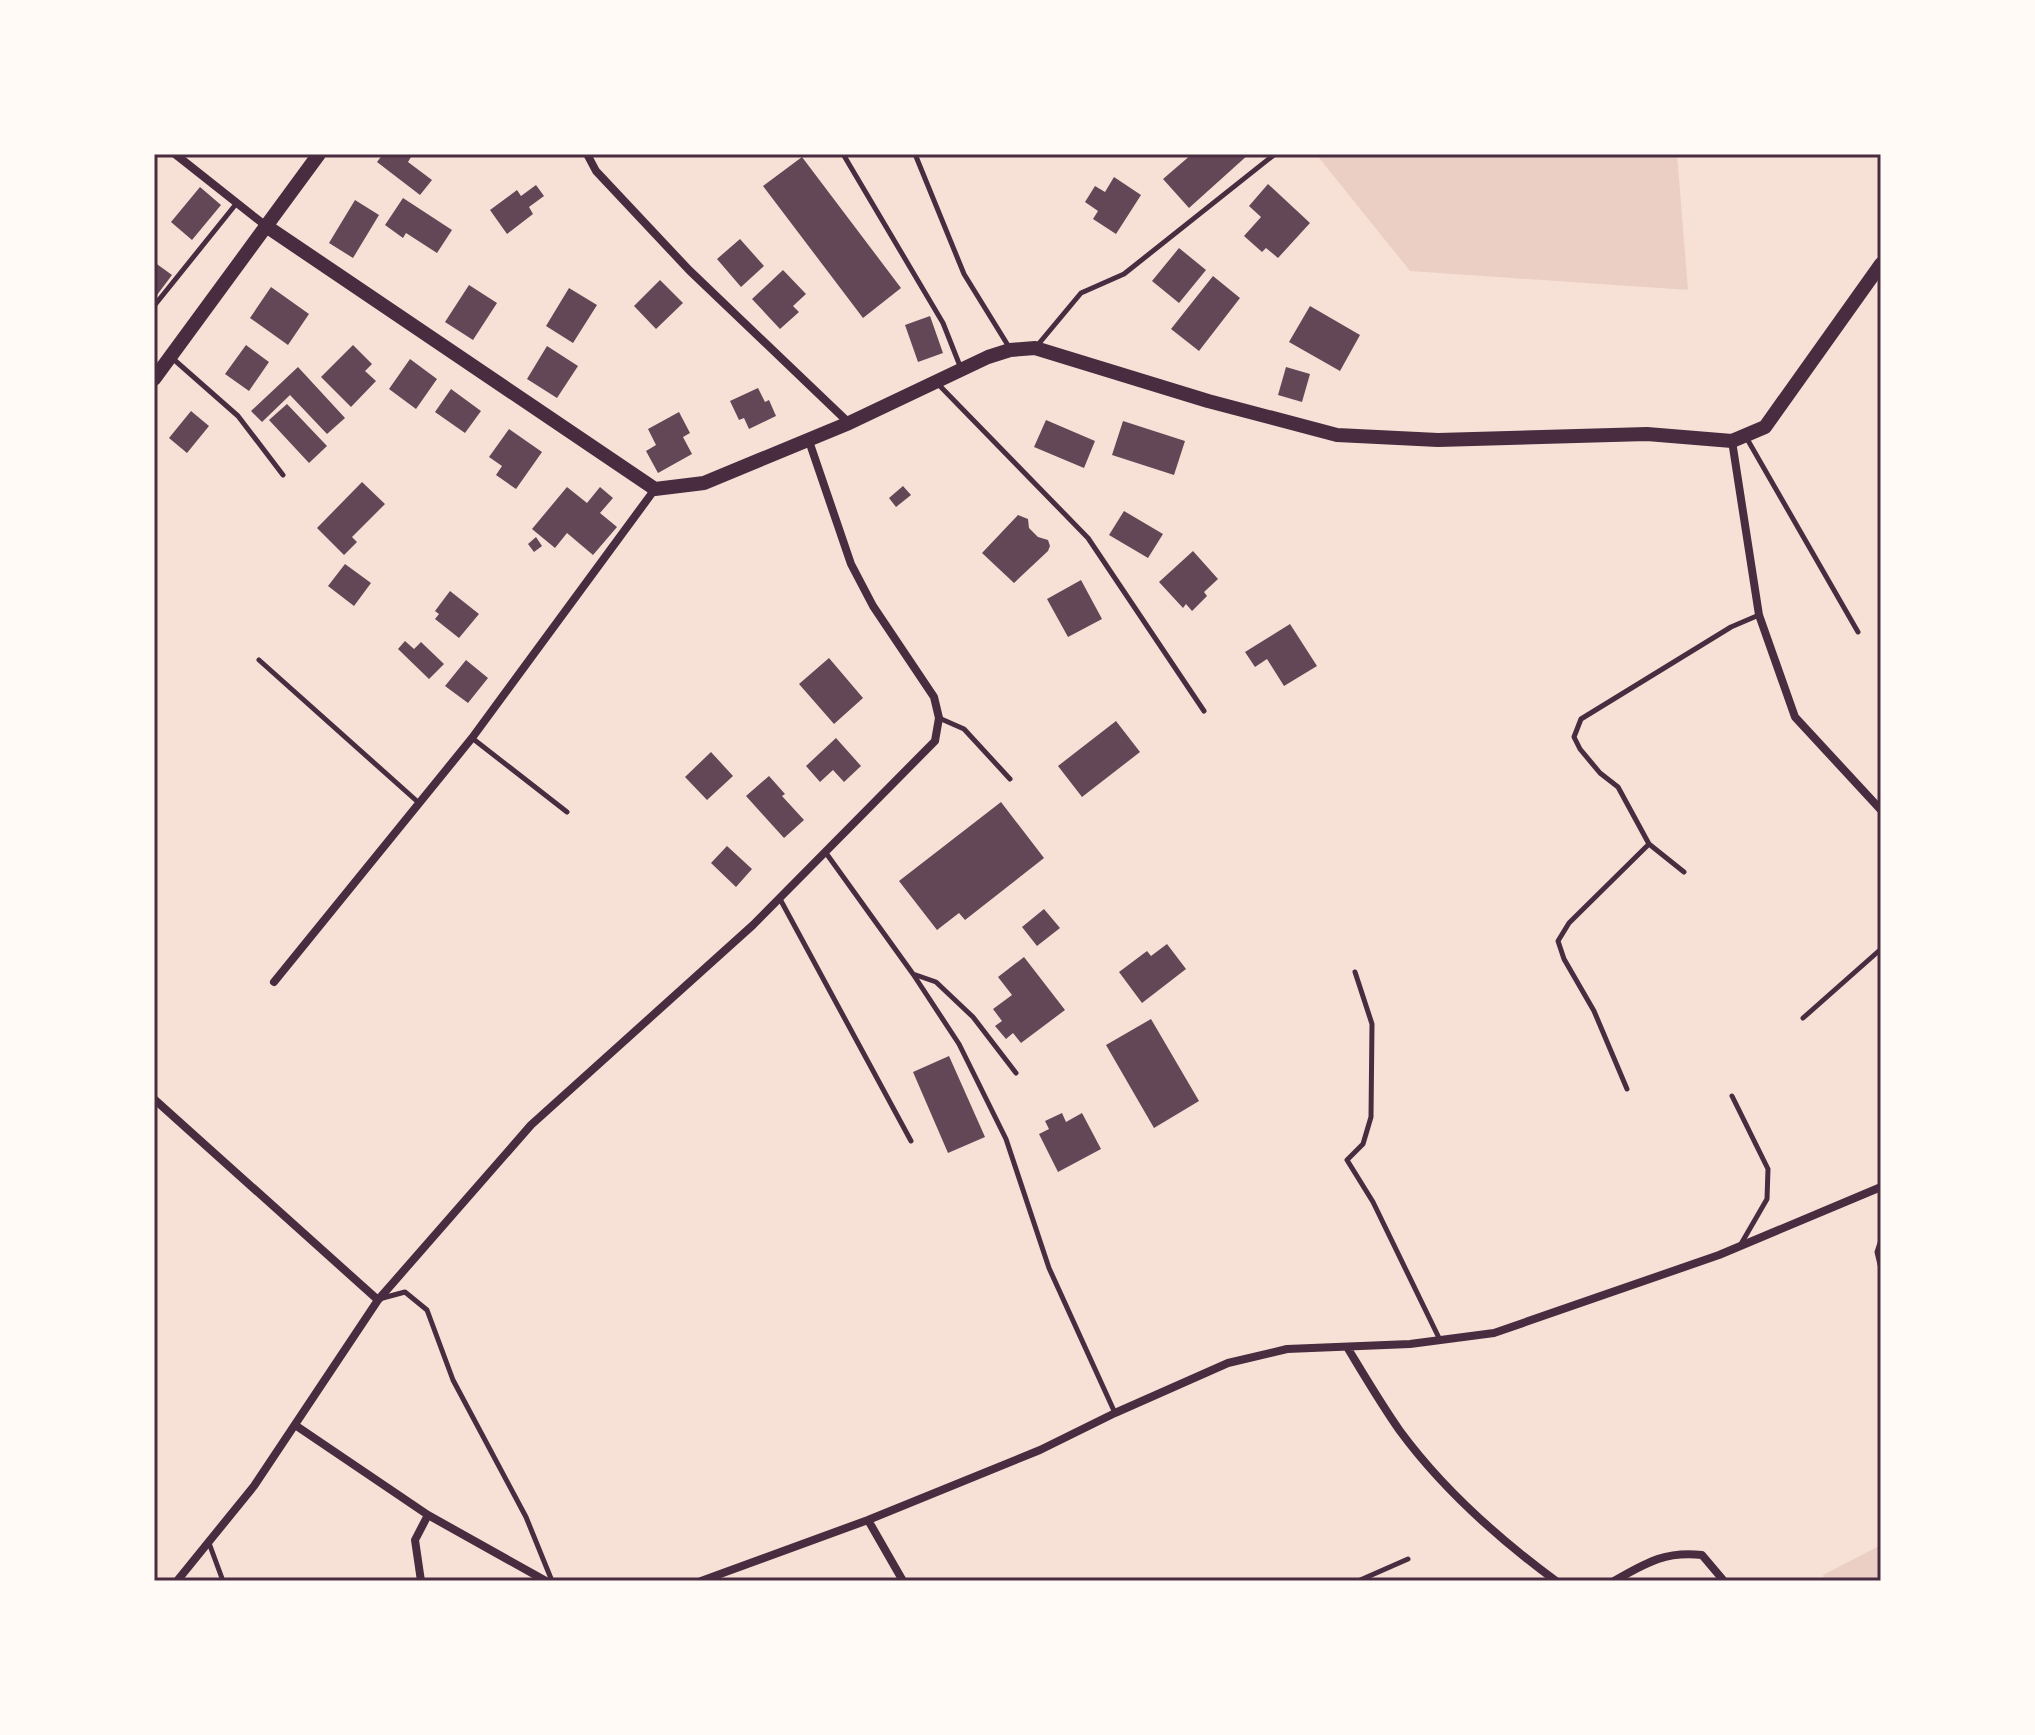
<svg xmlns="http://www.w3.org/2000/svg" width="2035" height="1735" font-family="'Open Sans',sans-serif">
	<rect width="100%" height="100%" fill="#f7e1d7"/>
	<path fill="#ebcfc5" d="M 1316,154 L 1677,154 L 1688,290 L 1410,271 Z
		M 1881,1545 L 1881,1581 L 1824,1581 L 1823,1575 Z"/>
	<path fill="#644757" d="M 383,154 L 407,154 L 411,157 L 408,162 L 432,180 L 420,195 L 377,162 Z
		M 1192,154 L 1249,154 L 1189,208 L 1163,179 Z
		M 802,157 L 901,288 L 863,318 L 763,186 Z
		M 1114,177 L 1141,195 L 1116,234 L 1093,219 L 1098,211 L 1085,202 L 1095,186 L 1105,192 Z
		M 1268,184 L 1310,223 L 1278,258 L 1266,248 L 1262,252 L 1244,236 L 1261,217 L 1249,206 Z
		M 536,185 L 544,196 L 529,207 L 533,214 L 507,234 L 490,210 L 517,190 L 521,196 Z
		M 200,187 L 221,205 L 192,240 L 171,222 Z
		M 403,198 L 452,230 L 437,253 L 406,233 L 403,238 L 385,225 Z
		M 355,200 L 379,215 L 353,258 L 329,243 Z
		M 740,239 L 764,266 L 741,287 L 717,259 Z
		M 1179,248 L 1206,270 L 1179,303 L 1152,281 Z
		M 154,262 L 172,275 L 154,299 Z
		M 783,270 L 806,294 L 793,306 L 799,312 L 780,329 L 752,299 Z
		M 1213,276 L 1240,298 L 1199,351 L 1171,329 Z
		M 660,280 L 683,303 L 656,329 L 634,306 Z
		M 469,285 L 497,303 L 473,340 L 445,322 Z
		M 271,287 L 309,314 L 288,345 L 250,318 Z
		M 569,288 L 597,305 L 573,343 L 546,326 Z
		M 1310,306 L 1360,335 L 1340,371 L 1289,342 Z
		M 930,316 L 943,353 L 918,362 L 905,325 Z
		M 246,345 L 269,362 L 249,391 L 225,374 Z
		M 353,345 L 372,364 L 365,371 L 376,381 L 351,407 L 321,377 Z
		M 547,346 L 578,366 L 557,398 L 527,379 Z
		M 410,359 L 437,379 L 416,409 L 389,389 Z
		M 298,367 L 345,418 L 327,434 L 290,395 L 262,422 L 251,411 Z
		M 1286,367 L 1310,374 L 1302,402 L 1278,395 Z
		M 758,388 L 765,402 L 769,400 L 776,416 L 749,429 L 744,418 L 739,420 L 730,401 Z
		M 451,389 L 481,411 L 465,433 L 435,412 Z
		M 287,404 L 327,446 L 309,463 L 269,420 Z
		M 191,411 L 209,426 L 187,453 L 169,438 Z
		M 679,412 L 690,433 L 683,437 L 692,454 L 658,473 L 646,451 L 656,445 L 648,429 Z
		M 1046,420 L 1095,441 L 1084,468 L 1034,447 Z
		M 1123,421 L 1185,441 L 1174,475 L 1112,455 Z
		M 509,429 L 542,452 L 516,489 L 496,475 L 502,466 L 489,457 Z
		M 362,482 L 385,504 L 352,537 L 357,542 L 344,555 L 317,528 Z
		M 903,486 L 911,495 L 896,507 L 889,498 Z
		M 567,487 L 587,503 L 600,487 L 613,498 L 600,513 L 617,527 L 593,555 L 567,533 L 555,548 L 532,529 Z
		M 1124,511 L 1163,534 L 1148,558 L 1109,535 Z
		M 1018,515 L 1028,519 L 1029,528 L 1038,537 L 1048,540 L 1050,546 L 1048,551 L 1014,583 L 982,553 Z
		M 536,537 L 542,546 L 534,552 L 528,544 Z
		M 1193,551 L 1218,579 L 1204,592 L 1207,596 L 1192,611 L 1186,604 L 1183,608 L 1159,582 Z
		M 345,564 L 371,583 L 354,606 L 328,586 Z
		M 1081,580 L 1102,619 L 1068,637 L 1047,599 Z
		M 450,591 L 479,614 L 459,638 L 435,619 L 439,614 L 435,611 Z
		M 1290,624 L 1317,666 L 1284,686 L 1267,659 L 1255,667 L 1245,652 Z
		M 405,641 L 414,649 L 421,642 L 444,664 L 429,679 L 398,649 Z
		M 829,658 L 863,698 L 834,724 L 799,684 Z
		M 466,660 L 488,678 L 468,703 L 445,686 Z
		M 1116,721 L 1140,752 L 1082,797 L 1058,766 Z
		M 836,738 L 861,766 L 844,782 L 833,770 L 820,782 L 806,766 Z
		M 711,752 L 733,776 L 707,800 L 685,777 Z
		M 769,776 L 785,794 L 782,796 L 804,820 L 784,838 L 746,796 Z
		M 1001,802 L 1044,858 L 965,920 L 959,913 L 937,930 L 899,881 Z
		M 727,846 L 752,869 L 736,887 L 711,863 Z
		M 1044,909 L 1060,928 L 1037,946 L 1022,927 Z
		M 1167,944 L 1186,969 L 1142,1003 L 1119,972 L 1147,951 L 1151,956 Z
		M 1024,957 L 1065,1010 L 1021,1043 L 1013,1033 L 1006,1039 L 995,1026 L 1002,1021 L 993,1009 L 1012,995 L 998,977 Z
		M 1151,1019 L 1199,1101 L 1154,1128 L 1106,1045 Z
		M 949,1056 L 985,1137 L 948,1153 L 913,1072 Z
		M 1062,1113 L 1066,1122 L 1082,1113 L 1101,1149 L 1058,1172 L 1039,1134 L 1049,1129 L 1045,1121 Z"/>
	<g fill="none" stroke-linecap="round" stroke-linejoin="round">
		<path stroke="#4a2c40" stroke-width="5" d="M 843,154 L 943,323 L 960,366
			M 915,154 L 964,274 L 1009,347
			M 154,306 L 236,204
			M 1036,347 L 1081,293 L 1124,274 L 1275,154
			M 171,357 L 238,416 L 283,475
			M 937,383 L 1088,538 L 1204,711
			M 1746,437 L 1858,632
			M 259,660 L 419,803
			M 939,718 L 964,729 L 1010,779
			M 472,738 L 567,812
			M 826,853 L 913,974 L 959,1044 L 1006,1139 L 1049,1268 L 1115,1413
			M 1684,872 L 1649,844 L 1618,787 L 1600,773 L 1580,749 L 1574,737 L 1581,719 L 1731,627 L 1759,615
			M 780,899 L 911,1141
			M 1355,972 L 1372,1024 L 1371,1117 L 1363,1144 L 1347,1160 L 1373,1202 L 1440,1340
			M 913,974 L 936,982 L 973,1017 L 1016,1073
			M 1803,1018 L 1881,949
			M 1627,1089 L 1594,1011 L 1564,959 L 1558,941 L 1569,923 L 1649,844
			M 1732,1096 L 1768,1169 L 1767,1199 L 1741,1244
			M 1881,1240 L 1877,1252 L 1881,1269
			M 379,1299 L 405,1292 L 427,1310 L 453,1380 L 526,1517 L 552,1581
			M 209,1543 L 223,1581
			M 1358,1581 L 1408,1559"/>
		<path stroke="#4a2c40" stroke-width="8" d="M 175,154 L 266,226
			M 587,154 L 596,171 L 689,270 L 849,423
			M 1732,441 L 1759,615 L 1795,717 L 1881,810
			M 274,982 L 472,738 L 655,489
			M 154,1099 L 378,1300
			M 1347,1347 C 1364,1375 1381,1404 1400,1431 C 1442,1488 1499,1539 1556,1581
			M 295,1425 L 428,1515 L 546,1581
			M 868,1520 L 903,1581
			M 177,1581 L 254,1486 L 378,1300 L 531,1125 L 753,925 L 935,741 L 939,718 L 934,697 L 873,606 L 851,564 L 809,441
			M 421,1581 L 415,1540 L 428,1515
			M 701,1581 L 868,1520 L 1040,1450 L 1115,1413 L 1228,1363 L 1287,1349 L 1410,1344 L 1494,1333 L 1719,1255 L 1881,1187
			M 1614,1581 C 1646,1563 1664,1551 1702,1555 L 1724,1581"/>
		<path stroke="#4a2c40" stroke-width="14" d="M 266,226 L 655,489 L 704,483 L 849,423 L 988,357 L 1010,350 L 1035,348 L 1208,401 L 1337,435 L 1438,440 L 1647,434 L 1732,441 L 1765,427 L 1881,264"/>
		<path stroke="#4a2c40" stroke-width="14" d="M 154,379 L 319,154"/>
	</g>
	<rect width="2035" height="1735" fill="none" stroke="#fffaf5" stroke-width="312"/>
	<rect x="156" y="156" width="1723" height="1423" fill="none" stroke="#4a2c40" stroke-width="3"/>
</svg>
